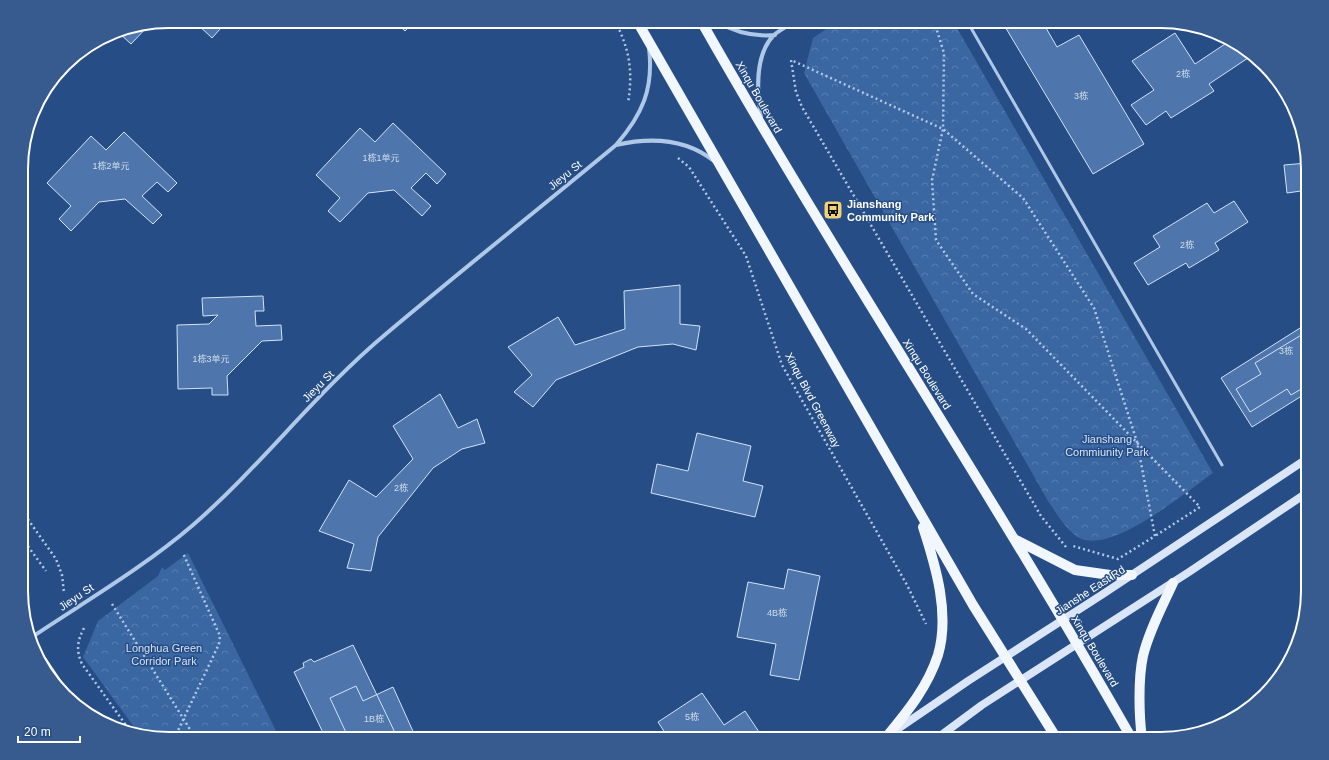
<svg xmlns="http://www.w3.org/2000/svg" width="1329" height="760" font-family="Helvetica,'Noto Sans SC',sans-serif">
	<defs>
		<pattern id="forest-crowns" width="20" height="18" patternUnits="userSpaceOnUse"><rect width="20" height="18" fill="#3a66a1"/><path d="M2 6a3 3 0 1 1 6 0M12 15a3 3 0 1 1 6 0" fill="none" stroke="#587daf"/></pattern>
	</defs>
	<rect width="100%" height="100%" fill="#264d85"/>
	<path fill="url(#forest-crowns)" d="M 838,21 L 953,21 L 1213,473 C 1186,492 1119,548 1085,540 C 1069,536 1057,514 1048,501 L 804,73 L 813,38 Z
		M 188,553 L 280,739 L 169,739 L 137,731 L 83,657 L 98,621 L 158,576 L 162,567 L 165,570 Z"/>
	<path fill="#4e76ac" stroke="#d4e2f6" d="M 194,21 L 214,21 L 221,28 L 212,38 Z
		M 394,21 L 415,21 L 405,31 Z
		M 482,21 L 490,21 L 486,25 Z
		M 1010,21 L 1042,21 L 1057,47 L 1079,35 L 1144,144 L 1093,174 L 1004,25 Z
		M 149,25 L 131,44 L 118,32 L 120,31 Z
		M 1175,33 L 1195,64 L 1231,40 L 1234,41 L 1251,56 L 1209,84 L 1214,91 L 1171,118 L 1166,111 L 1146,125 L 1131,105 L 1154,90 L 1132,61 Z
		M 393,123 L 446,174 L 437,184 L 426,173 L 411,188 L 431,206 L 422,216 L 394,190 L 368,193 L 340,222 L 328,211 L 340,198 L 316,175 L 360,128 L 375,142 Z
		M 124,132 L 177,183 L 168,192 L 157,182 L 142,196 L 162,215 L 153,224 L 125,199 L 99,202 L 71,231 L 59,219 L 71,206 L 47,183 L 91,136 L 106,150 Z
		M 1306,155 L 1308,159 L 1308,190 L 1287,193 L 1284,165 L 1307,163 Z
		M 1234,201 L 1248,222 L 1215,243 L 1219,250 L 1189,268 L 1186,263 L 1148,285 L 1134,263 L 1160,247 L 1153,236 L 1207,203 L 1214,213 Z
		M 680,285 L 680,324 L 700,326 L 696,350 L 673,344 L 638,347 L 556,380 L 533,407 L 514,392 L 532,375 L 508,347 L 558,317 L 575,345 L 625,329 L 624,291 Z
		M 263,296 L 264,311 L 255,311 L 256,326 L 281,325 L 282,340 L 262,341 L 227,376 L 228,395 L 212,395 L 212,388 L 178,389 L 177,325 L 209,324 L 218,315 L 203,316 L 202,298 Z
		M 1308,323 L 1308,392 L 1252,427 L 1221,378 Z
		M 1308,331 L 1308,385 L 1291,395 L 1287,389 L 1250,412 L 1236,389 L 1261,374 L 1255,363 Z
		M 440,394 L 458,428 L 477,419 L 485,443 L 462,449 L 433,468 L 378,537 L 371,571 L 347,568 L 354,544 L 319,531 L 349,480 L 376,497 L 413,459 L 393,426 Z
		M 697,433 L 751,446 L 743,481 L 763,486 L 755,517 L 651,493 L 657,464 L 688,471 Z
		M 788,569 L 820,576 L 799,680 L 770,675 L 776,644 L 737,637 L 748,582 L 784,589 Z
		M 353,645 L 398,739 L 326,739 L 294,672 L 304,667 L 303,663 L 311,659 L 314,662 Z
		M 356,686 L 363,701 L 393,687 L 416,738 L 349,739 L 330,698 Z
		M 702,693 L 724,725 L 745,711 L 761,735 L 755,739 L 669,739 L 658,722 Z"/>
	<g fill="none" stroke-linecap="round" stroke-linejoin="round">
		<path stroke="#b0c8e8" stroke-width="2.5" stroke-dasharray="2 3" stroke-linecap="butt" d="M 615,21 C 630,50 633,72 628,103
			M 934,21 L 944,53 L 943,129 L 932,180 L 936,240 L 973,294 L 1026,329 L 1200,507 L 1155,536
			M 678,158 L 689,167 L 746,256 L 782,365 L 907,585 L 926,624
			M 22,511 L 56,559 L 62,575 L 64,593
			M 22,538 L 46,571
			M 1066,547 L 1041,516 L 802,107 L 796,92 L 791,60 L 943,129 L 1023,198 L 1094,308 L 1137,442 L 1155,536 L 1118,559 L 1073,546
			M 112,604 L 196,739
			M 84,628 C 77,641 76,651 82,664 L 128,728
			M 174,739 L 219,644 L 220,636 L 183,553
			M 263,739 L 266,732"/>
		<path stroke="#b0c8e8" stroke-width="3" d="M 967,21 L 1222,465"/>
		<path stroke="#b0c8e8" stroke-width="4" d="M 716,21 C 734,32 753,37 775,35
			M 761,118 C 757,92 754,55 774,35 C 780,30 788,26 795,21
			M 616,145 C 651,137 685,138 714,161
			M 32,637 C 86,601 144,567 193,525 C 262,465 317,391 387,333 C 463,269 540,208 616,145 C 642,115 654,89 649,48"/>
		<path stroke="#dae6f7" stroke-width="8" d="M 38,653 L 61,687
			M 883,739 L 968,681 L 1103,594 L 1308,458
			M 936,739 L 982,705 L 1189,572 L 1308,492"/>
		<path stroke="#f2f6fe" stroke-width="10" d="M 637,21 L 916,506 L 973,605 L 1057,739
			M 701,21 C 839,264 994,496 1132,739
			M 1016,540 L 1075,570 L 1110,575 L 1132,575
			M 888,735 C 908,711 928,686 938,655 C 950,614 936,567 923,527
			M 1142,739 C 1139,716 1138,679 1143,656 C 1149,631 1162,607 1173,583"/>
	</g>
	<defs>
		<g id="bus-square" transform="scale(1)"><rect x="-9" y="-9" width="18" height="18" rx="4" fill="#f1d175" stroke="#264d85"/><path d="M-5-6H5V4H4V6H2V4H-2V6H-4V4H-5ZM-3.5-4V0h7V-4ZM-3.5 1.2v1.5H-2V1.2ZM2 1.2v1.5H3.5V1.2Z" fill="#111"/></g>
	</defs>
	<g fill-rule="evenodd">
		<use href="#bus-square" x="833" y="210"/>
	</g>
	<g text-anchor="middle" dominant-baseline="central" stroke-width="3" stroke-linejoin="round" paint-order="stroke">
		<g font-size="9" fill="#d3ddea">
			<text x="1183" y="74">2栋</text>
			<text x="1081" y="96">3栋</text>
			<text x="381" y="158">1栋1单元</text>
			<text x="111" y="166">1栋2单元</text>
			<text x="1187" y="245">2栋</text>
			<text x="1286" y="351">3栋</text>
			<text x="211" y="359">1栋3单元</text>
			<text x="401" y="488">2栋</text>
			<text x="777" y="613">4B栋</text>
			<text x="692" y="717">5栋</text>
			<text x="374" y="719">1B栋</text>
		</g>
		<g font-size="11" fill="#fff" stroke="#264d85">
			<text transform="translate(759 97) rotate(60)">Xinqu Boulevard</text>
			<text transform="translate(565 175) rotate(-39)">Jieyu St</text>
			<text transform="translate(927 374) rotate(58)">Xinqu Boulevard</text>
			<text transform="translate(318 386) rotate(-45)">Jieyu St</text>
			<text transform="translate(813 400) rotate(62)">Xinqu Blvd Greenway</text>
			<text transform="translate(1090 590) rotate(-33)">Jianshe East Rd</text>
			<text transform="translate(76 597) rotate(-34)">Jieyu St</text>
			<text transform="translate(1095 651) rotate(59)">Xinqu Boulevard</text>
		</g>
		<g font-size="11" font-weight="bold" fill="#fff" stroke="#264d85" text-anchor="start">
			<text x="847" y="204">Jianshang<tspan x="847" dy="13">Community Park</tspan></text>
		</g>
		<g font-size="11" fill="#d4e2f6" stroke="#264d85">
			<text x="1107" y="439">Jianshang<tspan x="1107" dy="13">Commiunity Park</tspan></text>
			<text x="164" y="648">Longhua Green<tspan x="164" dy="13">Corridor Park</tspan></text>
		</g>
	</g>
	<path d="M0 0H1329V760H0ZM169 28H1160A141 141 0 0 1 1301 169V591A141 141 0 0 1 1160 732H169A141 141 0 0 1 28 591V169A141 141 0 0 1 169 28Z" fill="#375b8f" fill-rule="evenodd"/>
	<path fill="none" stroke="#fff" stroke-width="2" d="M169 28H1160A141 141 0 0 1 1301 169V591A141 141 0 0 1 1160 732H169A141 141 0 0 1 28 591V169A141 141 0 0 1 169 28Z"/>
	<path d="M18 736v6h62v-6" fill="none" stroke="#ffffff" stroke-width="2"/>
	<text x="24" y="736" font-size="12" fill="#ffffff" stroke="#264d85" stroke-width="3" paint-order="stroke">20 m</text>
</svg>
